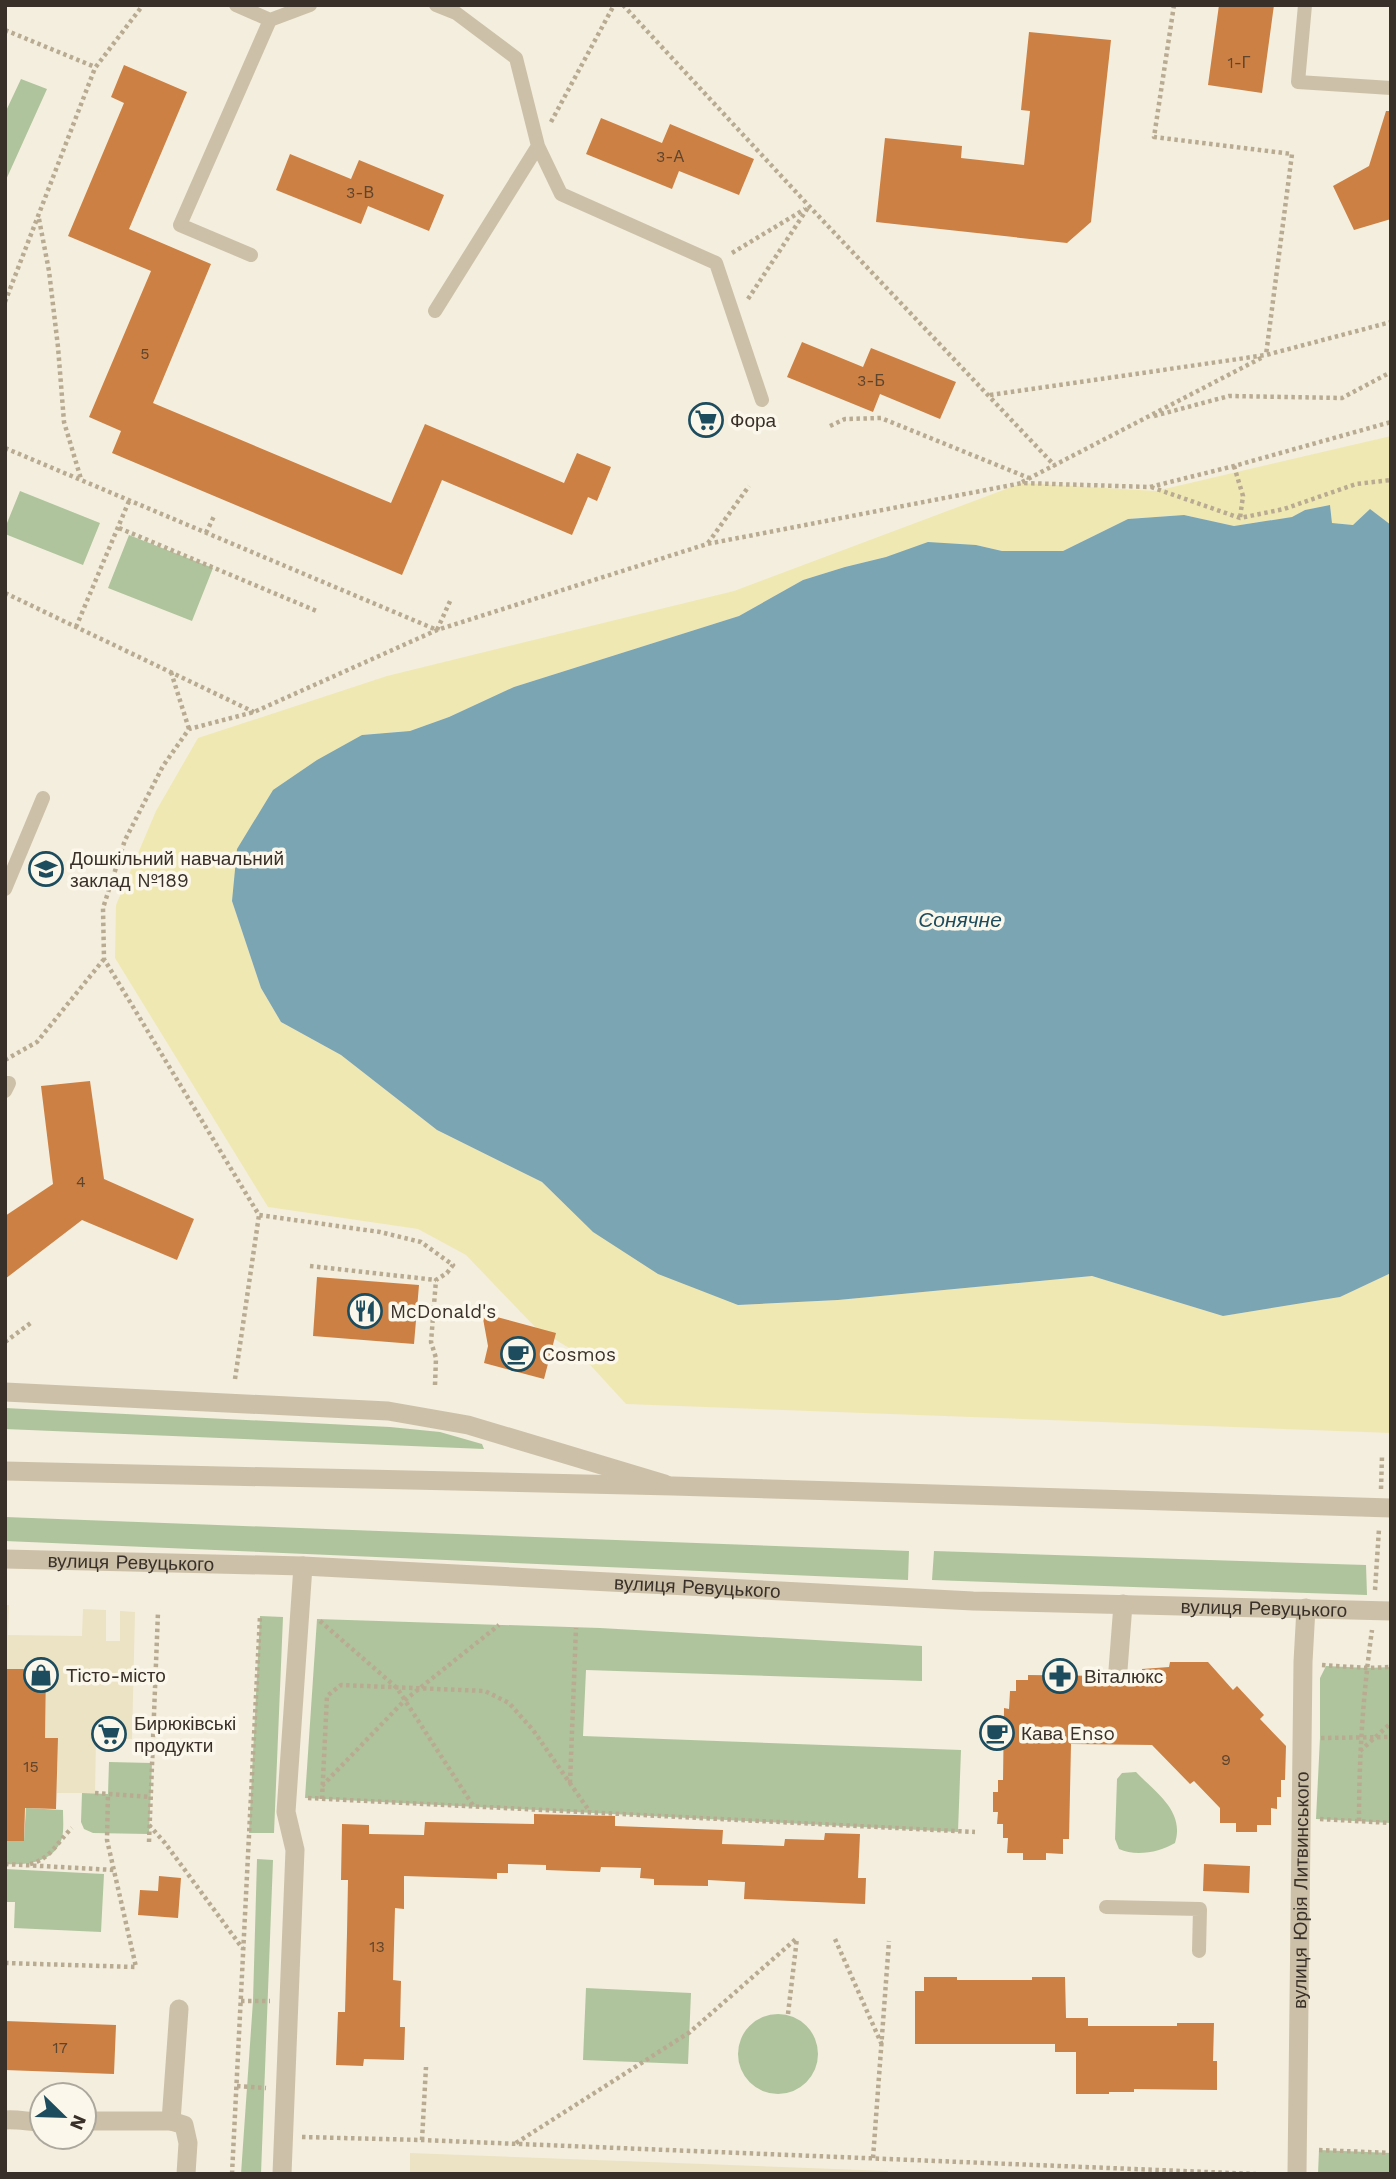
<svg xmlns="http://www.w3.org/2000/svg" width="1396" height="2179" font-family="'Work Sans',sans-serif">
	<rect width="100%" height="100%" fill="#f4eede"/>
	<path fill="#afc49c" d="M 21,79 L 47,89 L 5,182 L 5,113 Z
		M 20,491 L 100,523 L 83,565 L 5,534 L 5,528 Z
		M 129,535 L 213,568 L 192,621 L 108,588 Z
		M 5,1408 L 390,1427 L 440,1432 L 482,1444 L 484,1449 L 5,1429 Z
		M 5,1517 L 909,1551 L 908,1580 L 5,1541 Z
		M 934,1551 L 1366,1565 L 1367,1595 L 932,1580 Z
		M 260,1616 L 283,1617 L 274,1833 L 249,1833 Z
		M 317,1619 L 600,1628 L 922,1646 L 922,1681 L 586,1670 L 583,1736 L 961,1750 L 958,1832 L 305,1798 Z
		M 1326,1666 L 1367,1668 L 1391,1667 L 1391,1823 L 1316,1819 L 1320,1738 L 1320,1678 Z
		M 109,1762 L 152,1763 L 149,1834 L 93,1833 L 84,1829 L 81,1822 L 82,1793 L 108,1794 Z
		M 1136,1772 C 1156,1793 1185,1811 1175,1843 C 1160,1852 1136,1857 1119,1849 L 1115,1839 L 1117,1779 L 1122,1773 Z
		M 26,1808 L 63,1810 C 63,1818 64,1830 62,1838 C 54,1863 27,1865 5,1864 L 5,1841 L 24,1841 Z
		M 257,1859 L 273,1860 L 261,2174 L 241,2174 L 253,2001 Z
		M 5,1869 L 104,1874 L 101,1932 L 14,1928 L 15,1902 L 5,1902 Z
		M 586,1988 L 691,1993 L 688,2064 L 583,2060 Z
		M738 2054a40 40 0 1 1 80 0a40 40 0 1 1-80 0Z
		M 1319,2150 L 1391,2153 L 1391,2174 L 1318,2174 Z"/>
	<path fill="#f0e8b3" d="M 1391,436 L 1391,525 L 1371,510 L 1353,525 L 1332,523 L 1330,505 L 1305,510 L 1292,517 L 1234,526 L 1184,515 L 1128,519 L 1063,551 L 1002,551 L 976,545 L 886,557 L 845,567 L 803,580 L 739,616 L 514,687 L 449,717 L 410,731 L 362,735 L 232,901 L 261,988 L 281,1022 L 341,1055 L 437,1130 L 542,1182 L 593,1232 L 738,1305 L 838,1300 L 1092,1276 L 1223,1316 L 1340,1297 L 1391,1273 L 1391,1433 L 626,1404 L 582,1356 L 535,1327 L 466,1255 L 418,1229 L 268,1207 L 115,958 L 116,905 L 156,811 L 198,738 L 387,676 L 734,591 L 1022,483 L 1156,491 Z"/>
	<path fill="#ece3c4" d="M 5,1605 L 9,1605 L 8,1635 L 82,1636 L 83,1609 L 106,1610 L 106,1641 L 120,1641 L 120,1611 L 135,1612 L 132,1739 L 96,1738 L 95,1793 L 57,1793 L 58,1739 L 45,1738 L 46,1670 L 5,1669 Z
		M 410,2153 L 888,2171 L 888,2174 L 410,2174 Z"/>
	<path fill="#7ba5b3" d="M 1330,505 L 1332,523 L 1353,525 L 1370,509 L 1391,525 L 1391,1273 L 1340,1297 L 1223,1316 L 1092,1276 L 838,1300 L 738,1305 L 658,1274 L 593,1232 L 542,1182 L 437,1130 L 341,1055 L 281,1022 L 261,988 L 232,901 L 237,849 L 273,790 L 317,760 L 362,735 L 410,731 L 449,717 L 514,687 L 739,616 L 803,580 L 845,567 L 886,557 L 928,542 L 976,545 L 1002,551 L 1063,551 L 1128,519 L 1184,515 L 1234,526 L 1292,517 L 1305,510 Z"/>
	<path fill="#cc8043" d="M 1219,5 L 1274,5 L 1262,93 L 1208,85 Z
		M 1029,32 L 1111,40 L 1091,222 L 1067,243 L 876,222 L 885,138 L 962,146 L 961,158 L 1024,165 L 1030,111 L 1021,110 Z
		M 124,65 L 187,92 L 129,229 L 211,264 L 153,403 L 391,503 L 425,424 L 564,483 L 577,453 L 611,467 L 597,501 L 588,497 L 572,535 L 442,480 L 402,575 L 112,453 L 121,431 L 89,417 L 151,271 L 68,236 L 124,103 L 111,97 Z
		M 1386,111 L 1391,111 L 1391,219 L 1354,230 L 1333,186 L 1369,166 Z
		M 601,118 L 662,143 L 670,124 L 754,159 L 739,195 L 679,171 L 672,189 L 586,154 Z
		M 290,154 L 351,179 L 359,160 L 444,195 L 429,231 L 368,206 L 361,224 L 276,190 Z
		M 802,342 L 863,367 L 871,348 L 956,382 L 940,419 L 880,394 L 873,412 L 787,377 Z
		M 90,1081 L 104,1179 L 194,1219 L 177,1260 L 82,1220 L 5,1279 L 5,1216 L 53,1184 L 41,1086 Z
		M 317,1277 L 419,1285 L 414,1344 L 313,1336 Z
		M 482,1313 L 556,1333 L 544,1379 L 484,1363 L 488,1346 Z
		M 1170,1662 L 1208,1662 L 1233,1690 L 1237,1686 L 1264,1715 L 1260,1719 L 1286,1746 L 1285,1780 L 1281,1780 L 1281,1797 L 1277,1797 L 1277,1809 L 1271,1808 L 1271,1825 L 1257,1825 L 1257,1832 L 1236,1832 L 1236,1823 L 1220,1823 L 1220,1808 L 1194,1781 L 1190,1784 L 1152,1745 L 1071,1744 L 1069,1839 L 1063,1839 L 1063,1854 L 1046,1853 L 1046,1860 L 1023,1860 L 1023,1853 L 1007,1853 L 1008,1838 L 1003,1838 L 1003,1824 L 997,1824 L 998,1812 L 993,1812 L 993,1792 L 998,1792 L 998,1780 L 1003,1780 L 1004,1708 L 1009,1709 L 1010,1691 L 1016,1691 L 1016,1680 L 1028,1680 L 1028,1675 L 1107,1676 L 1112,1680 L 1118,1682 L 1124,1681 L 1129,1676 L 1142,1676 L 1142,1669 L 1169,1667 Z
		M 5,1669 L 46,1669 L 45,1738 L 58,1738 L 56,1809 L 25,1808 L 24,1841 L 5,1841 Z
		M 534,1814 L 615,1816 L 615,1826 L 723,1830 L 722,1844 L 784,1846 L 785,1839 L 824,1840 L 825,1833 L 860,1834 L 858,1878 L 866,1878 L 865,1904 L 744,1899 L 745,1882 L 708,1880 L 708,1886 L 654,1885 L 654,1879 L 640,1878 L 641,1868 L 601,1867 L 600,1872 L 572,1871 L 546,1870 L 546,1865 L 508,1864 L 508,1873 L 497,1873 L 497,1879 L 404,1876 L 404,1909 L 395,1908 L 393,1980 L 401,1981 L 400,2027 L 405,2027 L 404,2060 L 364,2059 L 363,2066 L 336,2065 L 338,2012 L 345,2012 L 347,1933 L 348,1880 L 341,1880 L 342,1824 L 369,1825 L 369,1834 L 424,1835 L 425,1822 L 534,1824 Z
		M 1204,1864 L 1250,1866 L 1249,1893 L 1203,1891 Z
		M 159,1876 L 181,1878 L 178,1918 L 138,1915 L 140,1890 L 158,1891 Z
		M 924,1977 L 957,1977 L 957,1980 L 1032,1980 L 1032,1977 L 1065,1977 L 1066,2018 L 1088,2018 L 1088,2026 L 1177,2026 L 1177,2023 L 1214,2023 L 1213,2061 L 1217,2061 L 1217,2090 L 1134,2089 L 1134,2092 L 1109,2092 L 1109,2094 L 1076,2094 L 1076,2052 L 1055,2052 L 1055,2044 L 915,2044 L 915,1991 L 924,1991 Z
		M 5,2021 L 116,2025 L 114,2074 L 5,2070 Z"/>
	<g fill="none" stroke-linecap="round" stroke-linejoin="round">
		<path stroke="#b9ab92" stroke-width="4.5" stroke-dasharray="3.5 3.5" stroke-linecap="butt" d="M 623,5 L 809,206 L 1055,466
			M 1174,5 L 1154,137 L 1292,154 L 1266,355
			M 5,30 L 95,67
			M 551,122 L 614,5
			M 39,219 L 49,271 L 58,347 L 64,422 L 81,479
			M 732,253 L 805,209
			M 748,299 L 809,206
			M 5,302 L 95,68 L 143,5
			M 990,395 L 1266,355 L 1391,322
			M 1154,416 L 1229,396 L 1342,398 L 1391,372
			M 830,426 L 845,419 L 881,418 L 1029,478
			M 5,448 L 437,630 L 451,599
			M 1234,466 L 1243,496 L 1240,518
			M 1022,482 L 1263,357
			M 1151,487 L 1240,518 L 1284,509 L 1356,484 L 1391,480
			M 119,528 L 319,612
			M 206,533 L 215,514
			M 708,543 L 749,486
			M 5,593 L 254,712
			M 76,627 L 129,501
			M 171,672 L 189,729
			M 5,1060 L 37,1042 L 104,959
			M 310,1266 L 436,1280
			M 5,1342 L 32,1322
			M 235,1379 L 259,1215
			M 435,1385 L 436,1358 L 431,1342 L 436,1280 L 447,1273 L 453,1265 L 421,1242 L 380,1232 L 259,1215 L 104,959 L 103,908 L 125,840 L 163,766 L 189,729 L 254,712 L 437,630 L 707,544 L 1022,483 L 1150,487 L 1234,466 L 1391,422
			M 1381,1489 L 1382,1456
			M 1375,1590 L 1379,1529
			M 320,1621 L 397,1688 L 474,1807
			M 1322,1665 L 1367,1668 L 1391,1667
			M 1321,1738 L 1391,1737
			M 1360,1751 L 1391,1723
			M 570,1783 L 576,1628
			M 322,1786 L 405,1700 L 499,1625
			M 95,1793 L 150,1797
			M 308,1798 L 975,1832
			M 322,1799 L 327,1696 L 341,1685 L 485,1691 L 509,1703 L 533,1730 L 590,1812
			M 1320,1819 L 1391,1823
			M 1359,1821 C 1359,1757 1363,1694 1372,1630
			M 149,1825 L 165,1843 L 243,1949
			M 149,1842 L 158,1612
			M 5,1864 L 114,1870
			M 30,1864 C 51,1859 57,1842 72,1828
			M 835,1939 L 882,2045
			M 5,1963 L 136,1967 L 107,1840 L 108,1794
			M 241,2001 L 270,2001
			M 788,2014 L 797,1938
			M 237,2086 L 266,2088
			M 302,2137 L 422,2140 L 1256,2174
			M 422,2140 L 426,2067
			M 516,2143 L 690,2032 L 797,1938
			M 1319,2150 L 1391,2153
			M 873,2158 L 889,1941
			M 232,2174 L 260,1616"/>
		<path stroke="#cdc0a8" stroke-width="14" d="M 236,5 L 270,20 L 310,5
			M 436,5 L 456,13 L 516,58 L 538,146 L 561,194 L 716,263 L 762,400
			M 1305,5 L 1298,82 L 1391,88
			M 251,255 L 180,225 L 270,20
			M 435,311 L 538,146
			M 5,889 L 43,798
			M 5,1083 L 9,1083 L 5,1091
			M 1106,1907 L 1200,1909 L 1199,1951"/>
		<g stroke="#cdc0a8" stroke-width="19">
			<path d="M 5,1392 L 388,1411 L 468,1425 L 665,1484"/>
			<path id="s1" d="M 5,1559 L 303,1566 L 973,1601 L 1391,1611"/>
			<path d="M 1118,1670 L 1123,1604"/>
			<path d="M 179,2009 L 171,2121 L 184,2125 L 188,2143 L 186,2174"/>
			<path d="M 5,2120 C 18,2119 29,2122 42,2122"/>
			<path d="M 84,2121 L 171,2121"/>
			<path d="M 282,2174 L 295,1850 L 286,1812 L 303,1566"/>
			<path id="s2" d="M 1297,2174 L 1303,1662 L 1306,1608"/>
		</g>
		<path stroke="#cdc0a8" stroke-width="19" d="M 5,1471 L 673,1486 L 1391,1508"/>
	</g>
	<defs>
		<g id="supermarket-ring" transform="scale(1.75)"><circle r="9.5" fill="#fbf7ea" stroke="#1c4c5d" stroke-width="1.5"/><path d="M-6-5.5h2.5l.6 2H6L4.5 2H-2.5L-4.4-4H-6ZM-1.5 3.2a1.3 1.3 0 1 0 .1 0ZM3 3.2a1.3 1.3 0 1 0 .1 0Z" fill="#1c4c5d"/></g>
		<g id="school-ring" transform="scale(1.75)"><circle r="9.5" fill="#fbf7ea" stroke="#1c4c5d" stroke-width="1.5"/><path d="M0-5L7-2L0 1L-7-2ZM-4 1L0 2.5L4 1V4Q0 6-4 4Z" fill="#1c4c5d"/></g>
		<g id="restaurant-ring" transform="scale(1.75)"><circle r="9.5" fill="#fbf7ea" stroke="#1c4c5d" stroke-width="1.5"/><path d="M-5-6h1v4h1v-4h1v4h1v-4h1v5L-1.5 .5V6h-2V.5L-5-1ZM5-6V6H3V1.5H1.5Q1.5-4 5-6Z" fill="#1c4c5d"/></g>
		<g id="cafe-ring" transform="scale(1.75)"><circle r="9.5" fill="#fbf7ea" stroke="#1c4c5d" stroke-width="1.5"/><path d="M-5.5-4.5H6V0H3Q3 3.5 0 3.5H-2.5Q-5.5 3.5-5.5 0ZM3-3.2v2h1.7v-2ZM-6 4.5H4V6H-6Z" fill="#1c4c5d"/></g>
		<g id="shop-ring" transform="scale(1.75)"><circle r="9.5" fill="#fbf7ea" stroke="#1c4c5d" stroke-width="1.5"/><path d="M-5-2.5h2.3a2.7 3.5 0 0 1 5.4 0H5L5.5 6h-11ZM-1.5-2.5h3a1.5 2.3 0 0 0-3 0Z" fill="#1c4c5d"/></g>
		<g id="pharmacy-ring" transform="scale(1.75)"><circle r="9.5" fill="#fbf7ea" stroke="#1c4c5d" stroke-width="1.5"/><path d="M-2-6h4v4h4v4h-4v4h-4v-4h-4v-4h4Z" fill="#1c4c5d"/></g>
	</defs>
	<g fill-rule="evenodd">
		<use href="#supermarket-ring" x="706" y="420"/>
		<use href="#school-ring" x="46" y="869"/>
		<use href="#restaurant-ring" x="365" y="1311"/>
		<use href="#cafe-ring" x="518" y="1354"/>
		<use href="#shop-ring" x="41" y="1675"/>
		<use href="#pharmacy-ring" x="1060" y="1676"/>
		<use href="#cafe-ring" x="997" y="1733"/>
		<use href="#supermarket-ring" x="109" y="1734"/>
	</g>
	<g text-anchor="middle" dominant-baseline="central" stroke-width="7" stroke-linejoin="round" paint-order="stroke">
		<g font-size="16" fill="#5e4530">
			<text x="1239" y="62">1-Г</text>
			<text x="670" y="156">3-А</text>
			<text x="360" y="192">3-В</text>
			<text x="145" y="353">5</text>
			<text x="871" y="380">3-Б</text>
			<text x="81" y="1181">4</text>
			<text x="1226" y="1759">9</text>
			<text x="31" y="1766">15</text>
			<text x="377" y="1946">13</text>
			<text x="60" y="2047">17</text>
		</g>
		<g font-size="19" fill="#393129" stroke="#fbf7ea" text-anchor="start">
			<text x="730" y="420">Фора</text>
			<text x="70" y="858">Дошкільний навчальний<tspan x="70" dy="22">заклад №189</tspan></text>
			<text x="390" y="1311">McDonald's</text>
			<text x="542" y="1354">Cosmos</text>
			<text x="66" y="1675">Тісто-місто</text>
			<text x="1084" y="1676">Віталюкс</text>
			<text x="134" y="1723">Бирюківські<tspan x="134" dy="22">продукти</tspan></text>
			<text x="1021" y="1733">Кава Enso</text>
		</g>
		<g font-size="19" fill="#393129" stroke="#fbf7ea">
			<text stroke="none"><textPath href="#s1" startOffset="126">вулиця Ревуцького</textPath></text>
			<text stroke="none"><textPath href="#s1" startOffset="693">вулиця Ревуцького</textPath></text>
			<text stroke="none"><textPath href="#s1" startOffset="1260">вулиця Ревуцького</textPath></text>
			<text stroke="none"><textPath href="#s2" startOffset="284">вулиця Юрія Литвинського</textPath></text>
		</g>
		<g font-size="21" font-style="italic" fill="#1c4c5d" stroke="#fbf7ea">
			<text x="960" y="919">Сонячне</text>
		</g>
	</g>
	<rect width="1396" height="2179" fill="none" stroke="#393129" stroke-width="14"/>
	<g transform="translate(63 2116) rotate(113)"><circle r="33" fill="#fbf7ea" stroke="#ada89d" stroke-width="2"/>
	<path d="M0-5L12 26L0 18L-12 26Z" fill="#1c4c5d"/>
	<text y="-10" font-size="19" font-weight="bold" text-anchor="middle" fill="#393129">N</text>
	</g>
</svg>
